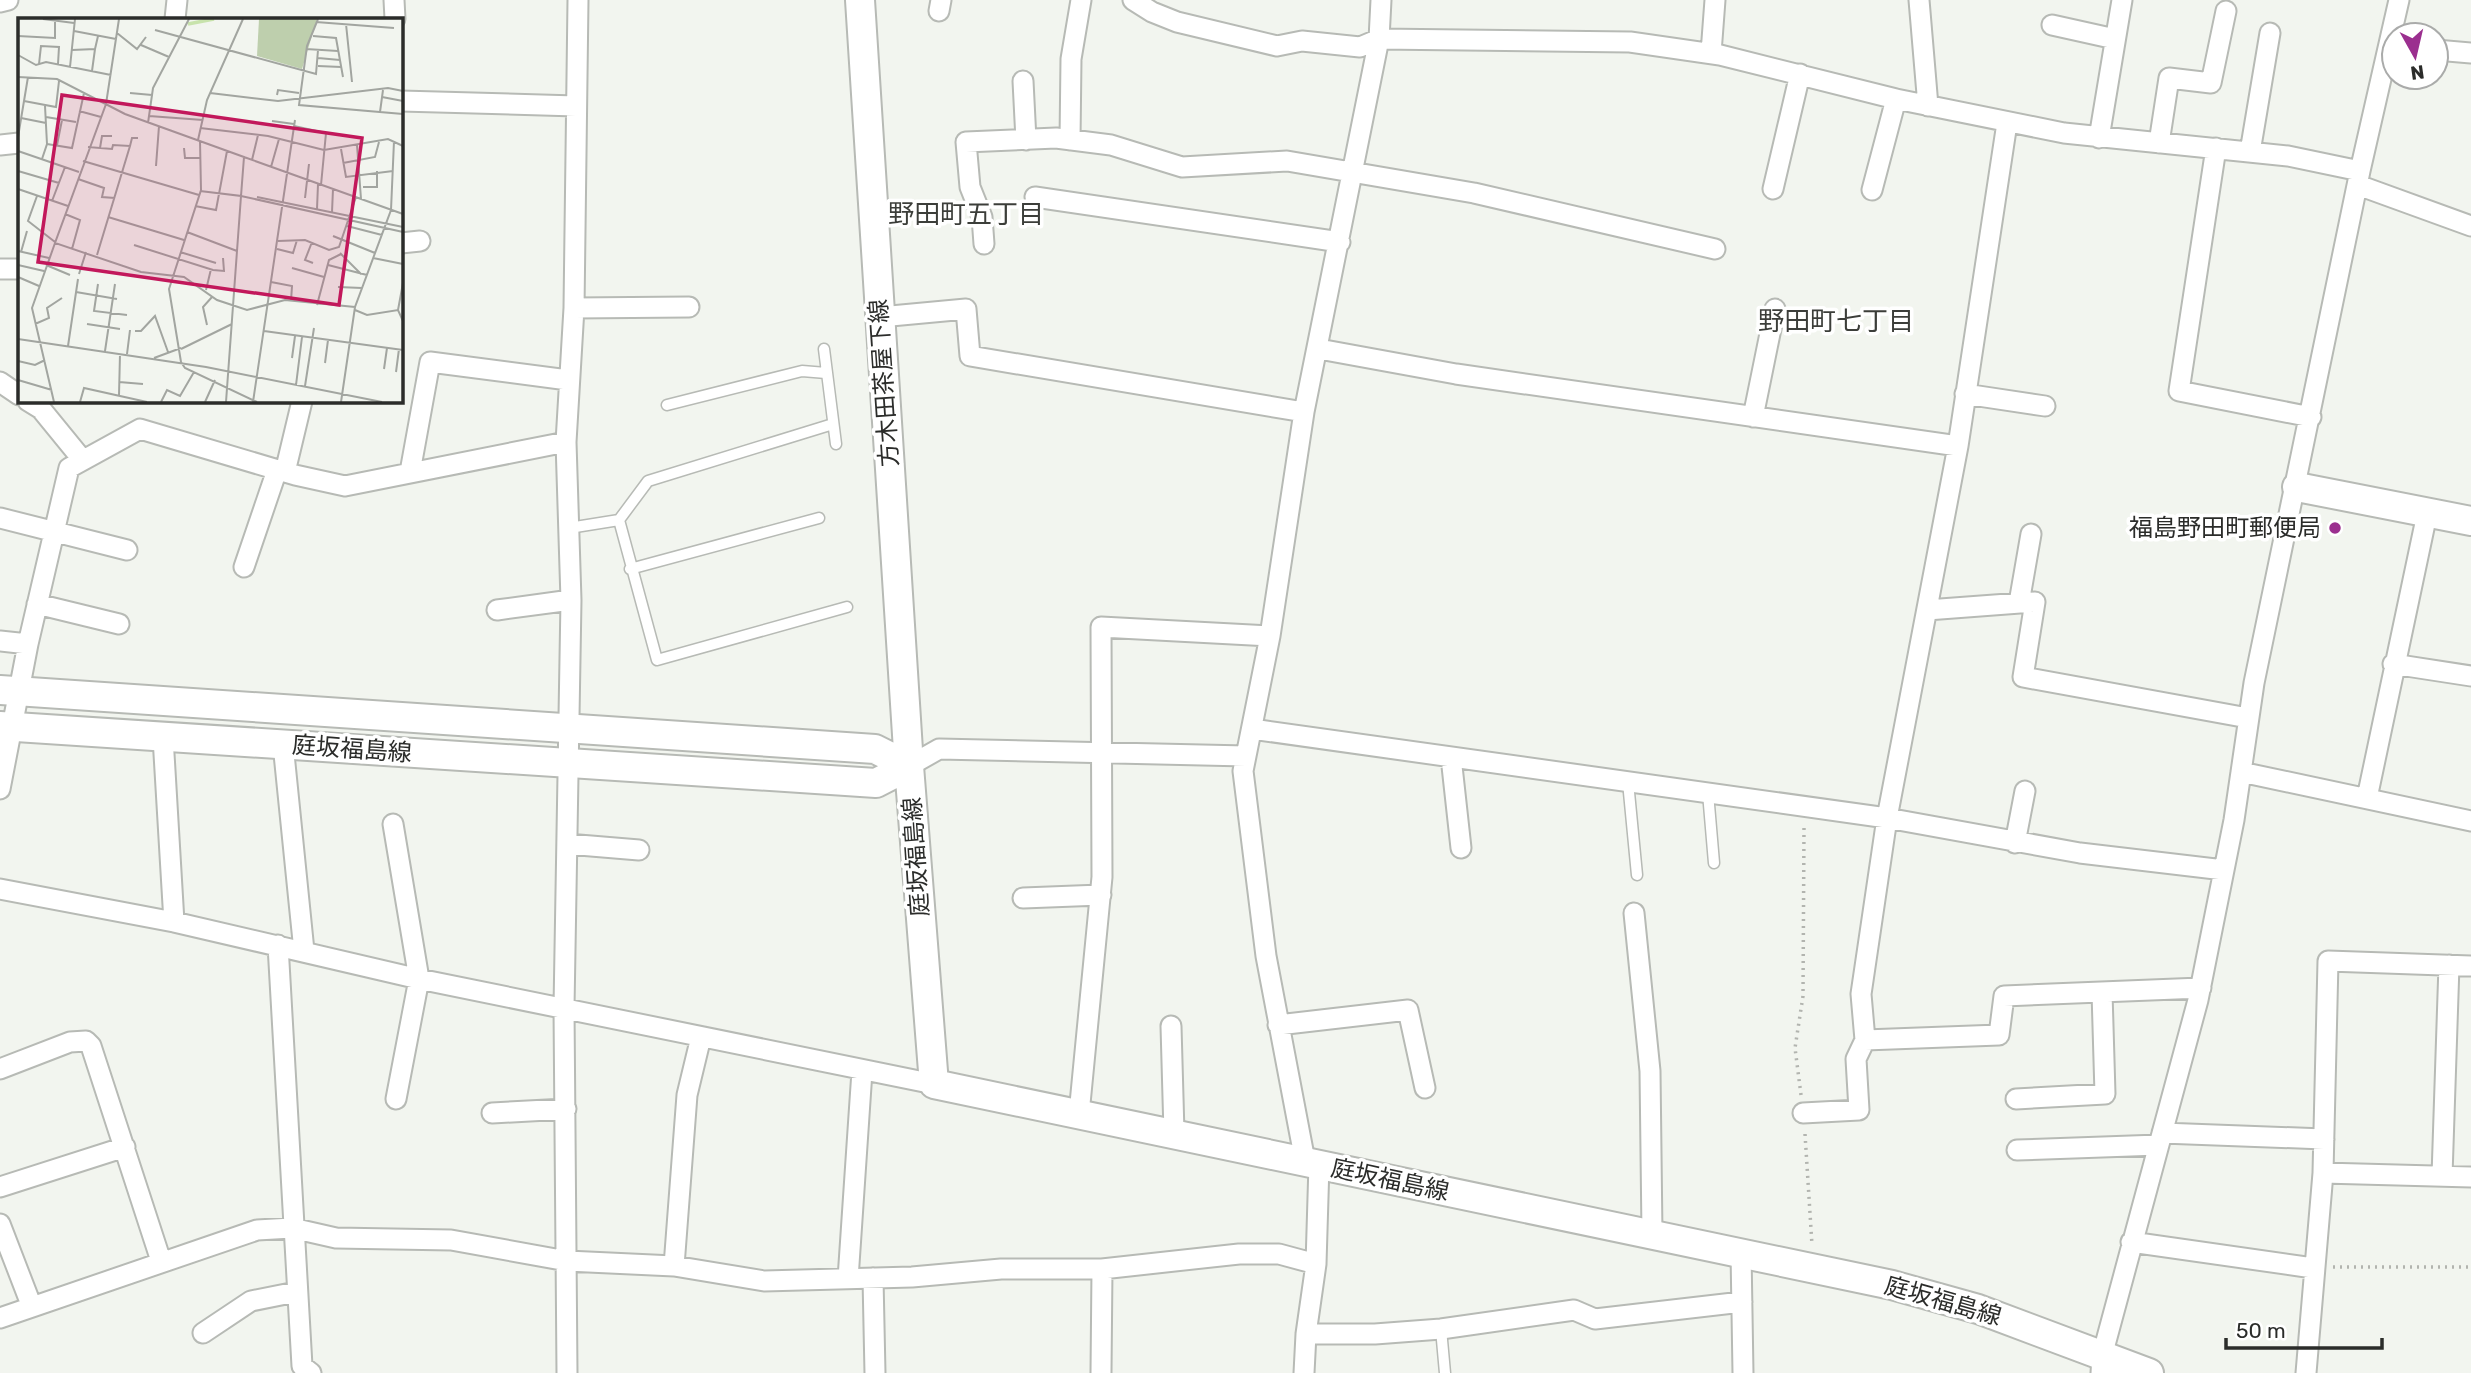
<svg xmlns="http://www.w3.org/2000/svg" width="2471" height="1373" font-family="Rubik,'Noto Sans JP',sans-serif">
	<rect width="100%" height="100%" fill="#f2f5ef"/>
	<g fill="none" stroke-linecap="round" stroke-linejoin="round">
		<g stroke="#b7bab5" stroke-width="13">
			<path id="lane" d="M 824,349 L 836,444
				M 667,405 L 802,371 L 826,373
				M 619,520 L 657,660 L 847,607
				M 569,528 L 619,520 L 648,481 L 833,424
				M 630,569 L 819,518
				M 1628,782 L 1637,875
				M 1708,793 L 1714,863
				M 1441,1329 L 1445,1373"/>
		</g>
		<g stroke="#b7bab5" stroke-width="23">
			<path id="street" d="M 394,0 L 395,19
				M 1133,0 L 1152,12 L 1177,22 L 1277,46 L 1302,41 L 1360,47 L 1379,39 L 1630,42 L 1720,55 L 1896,99 L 2064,133 L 2288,156 L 2360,171 L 2254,683 L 2234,820 L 2198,1000 L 2102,1356 L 2101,1373
				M 1919,0 L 1928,106
				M 0,2 L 8,0
				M 939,11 L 941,0
				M 175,19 L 177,0
				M 2052,25 L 2115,39
				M 2436,50 L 2471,53
				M 1711,53 L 1715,0
				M 1023,81 L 1026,140
				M 401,101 L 576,106
				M 2099,138 L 2122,0
				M 1070,140 L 1071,59 L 1081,0
				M 2159,143 L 2169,78 L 2211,83 L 2226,11
				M 0,145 L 19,143
				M 2216,148 L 2179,391 L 2311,417
				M 2250,152 L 2270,33
				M 2360,171 L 2399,0
				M 2358,185 L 2471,226
				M 1773,189 L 1800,74
				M 1872,190 L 1896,99
				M 1035,197 L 1340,242
				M 401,243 L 420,241
				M 984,244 L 982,217 L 970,187 L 966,142 L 1056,138 L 1111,145 L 1182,167 L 1287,161 L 1474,193 L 1715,249
				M 0,269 L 19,269
				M 574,308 L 689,307
				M 880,317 L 966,309 L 970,356 L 1304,412
				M 1319,349 L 1456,374 L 1958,446
				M 0,382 L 19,395
				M 1965,394 L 2045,406
				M 28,401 L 41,409 L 81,458
				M 1753,417 L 1775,309
				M 285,472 L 302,401
				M 410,472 L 430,362 L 568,380
				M 0,518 L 127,550
				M 244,567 L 277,470
				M 2019,603 L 2031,534
				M 37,604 L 119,624
				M 497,610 L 571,600
				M 1927,610 L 2035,602 L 2023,677 L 2248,718
				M 0,641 L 28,644
				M 2393,664 L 2471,676
				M 1252,729 L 1887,818 L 2080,853 L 2224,870
				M 163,737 L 174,922
				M 283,744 L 304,951
				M 1451,757 L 1461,848
				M 909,766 L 939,749 L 1246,756
				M 2241,772 L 2471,821
				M 0,789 L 28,644 L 69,468 L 140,429 L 295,475 L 345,486 L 566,442
				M 2367,798 L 2427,514
				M 393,824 L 419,979 L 396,1099
				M 2015,843 L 2025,791
				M 567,844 L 639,850
				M 0,889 L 174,922 L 419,979 L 934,1084
				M 1023,898 L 1101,895
				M 1634,913 L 1650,1071 L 1652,1234
				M 278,945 L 302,1366 L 311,1373
				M 1278,1025 L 1408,1010 L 1425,1088
				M 1171,1026 L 1174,1133
				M 1865,1040 L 1861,994 L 1887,818 L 1958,446 L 2007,123
				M 0,1069 L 70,1042 L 86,1041 L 91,1046 L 161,1261
				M 2016,1099 L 2105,1094 L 2102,992
				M 492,1113 L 566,1109
				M 1803,1113 L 1859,1110 L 1856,1059 L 1865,1040 L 1999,1035 L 2004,996 L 2201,988
				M 1079,1114 L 1102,877 L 1101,627 L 1270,636
				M 2162,1133 L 2324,1139
				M 2017,1150 L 2159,1145
				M 1305,1161 L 1266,956 L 1243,771 L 1270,636 L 1304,412 L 1379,39 L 1381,0
				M 2323,1173 L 2471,1177
				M 2442,1176 L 2449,965
				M 0,1187 L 125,1147
				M 0,1224 L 32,1307
				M 2131,1242 L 2313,1268
				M 1741,1252 L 1743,1373
				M 674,1266 L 687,1095 L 701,1037
				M 873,1278 L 875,1373
				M 848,1279 L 862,1071
				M 0,1318 L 257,1230 L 292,1228 L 336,1238 L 451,1240 L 567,1261 L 674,1266 L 764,1281 L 912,1277 L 1001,1269 L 1102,1269 L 1239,1254 L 1279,1254 L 1316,1264
				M 203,1333 L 251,1301 L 296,1292
				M 1306,1334 L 1375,1334 L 1441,1329 L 1574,1310 L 1595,1319 L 1742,1302
				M 567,1373 L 564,1008 L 571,600 L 566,442 L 574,308 L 578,0
				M 1101,1373 L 1102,1269
				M 1304,1373 L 1306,1334 L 1316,1264 L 1319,1164
				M 2306,1373 L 2323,1173 L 2328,961 L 2471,966"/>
		</g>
		<g stroke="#b7bab5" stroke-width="32">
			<path id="secondary" d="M 860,0 L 909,766 L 934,1084 L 1892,1285 L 1978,1309 L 2149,1373
				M 2297,487 L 2471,521
				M 0,690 L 875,749 L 909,766
				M 0,726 L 876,783 L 909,766"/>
		</g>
		<path stroke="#b2b4af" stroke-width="3.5" stroke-dasharray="2 5" stroke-linecap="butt" d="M 1801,1095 L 1795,1048 L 1803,996 L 1804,827
			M 1805,1134 L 1812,1245
			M 2333,1267 L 2471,1267"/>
		<use href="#lane" stroke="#fff" stroke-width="10"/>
		<use href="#street" stroke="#fff" stroke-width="19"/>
		<use href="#secondary" stroke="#fff" stroke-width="28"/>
	</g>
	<circle fill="#9b2f8f" stroke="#fff" stroke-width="2.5" cx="2335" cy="528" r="7"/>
	<g text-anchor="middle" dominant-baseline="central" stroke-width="7" stroke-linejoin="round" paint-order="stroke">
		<g font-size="24" fill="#2b2c2a" stroke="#fff">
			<text transform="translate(884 383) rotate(-94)">方木田茶屋下線</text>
			<text transform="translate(352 749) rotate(4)">庭坂福島線</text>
			<text transform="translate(916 857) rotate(-94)">庭坂福島線</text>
			<text transform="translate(1390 1180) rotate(12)">庭坂福島線</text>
			<text transform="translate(1943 1301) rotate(16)">庭坂福島線</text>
		</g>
		<g font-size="24" fill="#2b2c2a" stroke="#fff" text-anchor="end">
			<text x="2321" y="528">福島野田町郵便局</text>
		</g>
		<g font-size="26" fill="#3c3e3a" stroke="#fff">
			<text x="966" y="214">野田町五丁目</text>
			<text x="1836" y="321">野田町七丁目</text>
		</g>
	</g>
	<g transform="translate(18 18)">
		<rect width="385" height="385" fill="#f2f5ef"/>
		<path d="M 241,1 L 299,1 L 284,51 L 239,38 Z" fill="#becfad"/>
		<path fill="none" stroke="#c8e3ac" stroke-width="3.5" d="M 170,6 L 196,1"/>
		<path fill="none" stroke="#a2a5a0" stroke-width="2" d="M 25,1 L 56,5M 101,1 L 88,86 L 37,225 L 123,254 L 166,259 L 199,282 L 229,292 L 267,282 L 337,289M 300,1 L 289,28 L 281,87 L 385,96M 298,4 L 376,10M 328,6 L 334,64M 137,12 L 298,56 L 300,32M 56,13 L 98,21M 99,15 L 119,31 L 128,19M 0,18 L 37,20 L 37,4M 295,18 L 318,20 L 325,59M 123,27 L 151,39M 288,31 L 320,33M 54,32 L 77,31 L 80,18M 0,37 L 18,47 L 28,44 L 93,57M 300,40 L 322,42M 21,46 L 23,28 L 41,29 L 40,46M 300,48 L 323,49M 52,49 L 57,1M 74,53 L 77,31M 0,59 L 39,61 L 107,96 L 226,139 L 223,178M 112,75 L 134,77M 192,75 L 260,83 L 370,70 L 385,73M 259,77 L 260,72 L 281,75M 364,79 L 385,83M 6,83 L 38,89 L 41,63M 61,93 L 83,99M 362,94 L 365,72M 131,98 L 185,102M 28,99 L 58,104M 3,100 L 28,105M 254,103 L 276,106M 130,105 L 135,70 L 171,1M 276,108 L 308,115 L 303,167M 182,110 L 250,118 L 306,132 L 370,121 L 385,128M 0,119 L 10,59M 180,122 L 189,82 L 225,1M 182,123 L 183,172 L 151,271 L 163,344 L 167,350 L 239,384M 29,126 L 54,130 L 66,75M 39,127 L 44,102M 339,127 L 343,181M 70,129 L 94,131 L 95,127 L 112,128 L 114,120 L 120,120M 82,130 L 84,118 L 94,118M 166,130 L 167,140 L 183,140M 323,131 L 328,159 L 375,153M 0,133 L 61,154M 226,139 L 385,196M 24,141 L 29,126 L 27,88M 234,142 L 240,117M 65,143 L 181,177M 325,145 L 357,139 L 361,124M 138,148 L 141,108M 253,149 L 261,121M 0,153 L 41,165M 60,161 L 86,170 L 84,179 L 97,180M 345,169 L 359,169 L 359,153M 0,171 L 50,188M 182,173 L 223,178 L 208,384M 19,178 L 10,203 L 37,224M 223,178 L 385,214M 239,179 L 385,209M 287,180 L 291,146M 34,183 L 47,149M 177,188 L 198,192 L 209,133M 299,191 L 300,166M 314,194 L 315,171M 47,196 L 62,202 L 54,231M 90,199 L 166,222M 329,208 L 364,217M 169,214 L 219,233M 315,218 L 357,235M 260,223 L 287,222 L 311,232 L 321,229 L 338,179M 294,224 L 287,242 L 295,245M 116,227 L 195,252 L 206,253 L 205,240M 259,231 L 275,235 L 279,222M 0,233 L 31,240M 3,234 L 9,213M 162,234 L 198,245M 322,235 L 343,256M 79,237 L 112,128M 355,240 L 385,246M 0,247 L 26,253M 28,247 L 52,257M 310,247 L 349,257M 274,250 L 306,259M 61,256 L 68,234M 0,259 L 21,268M 253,264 L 274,268 L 273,283M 80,266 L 76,293 L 109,297M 320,269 L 344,270M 188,272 L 193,251M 58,274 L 99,281M 299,287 L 311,242 L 323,236M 337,292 L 349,297 L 380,292 L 385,303M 380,292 L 385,265M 17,306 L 31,300 L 29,290 L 44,280M 69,306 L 102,311M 189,307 L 185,289 L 194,279M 117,313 L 123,313 L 137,298 L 150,334M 246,313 L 385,332M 0,321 L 188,349 L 364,384M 50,328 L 60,261M 163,331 L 214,306M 87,333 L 97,266M 109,336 L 112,312M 136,340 L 163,330M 274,340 L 277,318M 0,343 L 17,347 L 27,342M 307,345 L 310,322M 366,351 L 369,330M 378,354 L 381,331M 0,362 L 34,372M 101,364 L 125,366M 278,367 L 284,319M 287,368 L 296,310M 101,377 L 102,336M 36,384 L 14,290 L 37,225M 62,384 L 66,370 L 129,384M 143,384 L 149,372 L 162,378 L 176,354M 187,384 L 197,362M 235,384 L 277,102M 323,384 L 337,289 L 373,192 L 376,123"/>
		<path fill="#c2185b" fill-opacity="0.15" stroke="#c2185b" stroke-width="3.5" d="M 44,77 L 344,120 L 321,287 L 20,244 Z"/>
		<rect width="385" height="385" fill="none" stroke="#2b2c2a" stroke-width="3.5"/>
	</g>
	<g transform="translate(2415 56) rotate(172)"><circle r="33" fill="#ffffff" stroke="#aaabaa" stroke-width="2"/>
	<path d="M0-5L12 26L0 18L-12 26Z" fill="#9b2f8f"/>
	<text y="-10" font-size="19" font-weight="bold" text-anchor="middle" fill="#2b2c2a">N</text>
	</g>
	<path d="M2226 1338v10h156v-10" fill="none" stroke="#2b2c2a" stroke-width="3.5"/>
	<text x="2236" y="1338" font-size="21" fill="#2b2c2a" stroke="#ffffff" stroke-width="5" paint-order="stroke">50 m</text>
</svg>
